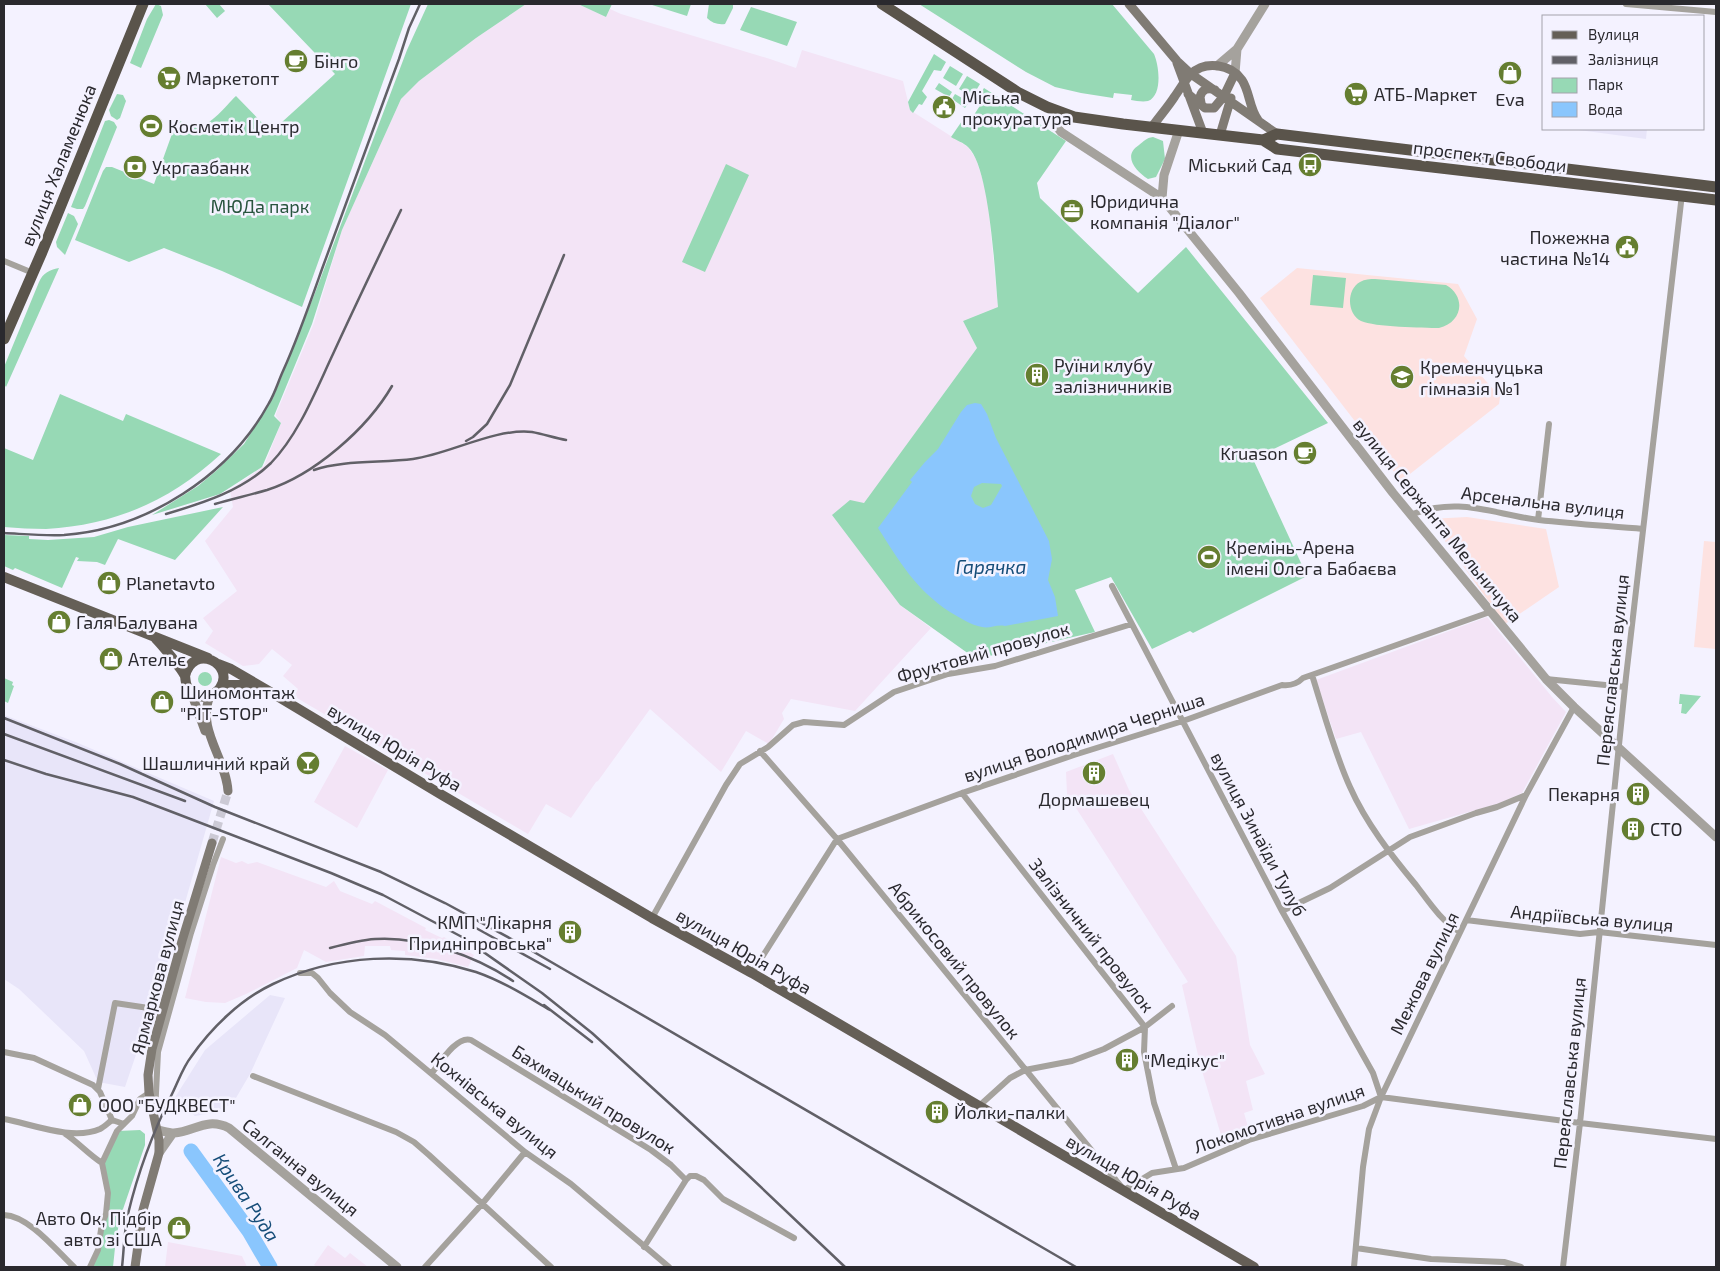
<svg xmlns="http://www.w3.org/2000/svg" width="1720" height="1271" font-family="'Exo 2',sans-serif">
	<rect width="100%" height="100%" fill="#f4f2ff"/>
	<path fill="#e8e5f9" d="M 1571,129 L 1647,129 L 1646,139 Z
		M 4,715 L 78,743 L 214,801 L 171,952 L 125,1087 L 98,1082 L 84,1051 L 19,989 L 4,979 Z
		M 270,995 L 285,998 L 250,1074 L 233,1103 L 213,1113 L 195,1116 L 174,1099 L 205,1050 Z"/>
	<path fill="#f3e4f6" d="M 526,4 L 578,4 L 606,17 L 610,9 L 621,14 L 770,59 L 796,68 L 802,50 L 903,81 L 910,110 L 968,147 L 976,159 L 987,193 L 998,307 L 963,321 L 977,348 L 864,504 L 900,605 L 931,628 L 855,711 L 791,699 L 782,713 L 784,719 L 769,744 L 746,731 L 721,772 L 650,709 L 598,781 L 596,782 L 571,818 L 546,804 L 528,834 L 297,698 L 296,693 L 298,689 L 283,676 L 292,665 L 272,649 L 259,664 L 243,666 L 205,643 L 213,631 L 203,618 L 237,591 L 205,541 L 233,507 L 230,490 L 264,466 L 281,423 L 276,416 L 276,414 L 314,323 L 342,230 L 401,99 L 419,81 L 476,38 Z
		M 1487,617 L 1552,697 L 1566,712 L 1522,793 L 1497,804 L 1409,829 L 1361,732 L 1336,739 L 1316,680 Z
		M 345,746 L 388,770 L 357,828 L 314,802 Z
		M 1113,754 L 1129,790 L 1236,956 L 1250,1045 L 1265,1074 L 1246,1081 L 1253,1110 L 1244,1113 L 1250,1134 L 1223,1142 L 1200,1064 L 1182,985 L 1188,982 L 1067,794 L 1066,772 Z
		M 221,857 L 236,863 L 242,861 L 248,864 L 257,862 L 326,887 L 334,881 L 340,891 L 372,904 L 375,901 L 426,928 L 425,930 L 442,938 L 444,937 L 474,955 L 468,967 L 436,959 L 405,955 L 405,951 L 391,950 L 390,946 L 365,946 L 364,956 L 326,962 L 304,950 L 297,968 L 246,994 L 225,1003 L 206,1002 L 185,998 Z
		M 168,1242 L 242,1256 L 247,1267 L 165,1267 Z
		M 328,1245 L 345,1258 L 350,1253 L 368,1267 L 317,1267 L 314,1265 Z"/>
	<path fill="#fde2e1" d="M 1297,268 L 1458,284 L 1477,319 L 1464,356 L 1500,397 L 1499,404 L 1401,481 L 1260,298 Z
		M 1467,517 L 1546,529 L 1559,587 L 1505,624 L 1429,519 Z
		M 1704,541 L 1716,542 L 1716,649 L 1694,647 Z"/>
	<path fill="#97d9b5" d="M 156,4 L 161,6 L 163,15 L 141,68 L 130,63 L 147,19 Z
		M 205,4 L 219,4 L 225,11 L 217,18 Z
		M 268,4 L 411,4 L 302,307 L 222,271 L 164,248 L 129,262 L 75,240 L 103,171 L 106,167 L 112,167 L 154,184 L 177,120 C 182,122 187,124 192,126 C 209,130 225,106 236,96 L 271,132 L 335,74 Z
		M 428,4 L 526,4 L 476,38 L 419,81 L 401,99 L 342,230 L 312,324 L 274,416 L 281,423 L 262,467 L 220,494 L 152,515 L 198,486 L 216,471 L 244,444 L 273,398 L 315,293 L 407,50 Z
		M 578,4 L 612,4 L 606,17 Z
		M 649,4 L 691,4 L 687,16 Z
		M 709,4 L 733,4 L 733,8 L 725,24 C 718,25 712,23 707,18 Z
		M 919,4 L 1112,4 L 1154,54 C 1159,65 1163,95 1148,101 C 1143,102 1136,101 1131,100 L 1132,95 L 1114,93 L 1113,98 L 1081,93 L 1055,87 L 1026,72 Z
		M 751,7 L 797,22 L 787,46 L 740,30 Z
		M 934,54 L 946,62 L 941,71 L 934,70 L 922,91 L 927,97 L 922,105 L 919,104 L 913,113 L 910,110 L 908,102 Z
		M 950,66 L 963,74 L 956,86 L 943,78 Z
		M 967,76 L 980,84 L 972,97 L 959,89 Z
		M 939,83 L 952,92 L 949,97 L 935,89 Z
		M 984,88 L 1066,141 L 1037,183 L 1040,198 L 1138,293 L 1186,247 L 1328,423 L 1253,459 L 1307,576 L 1193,633 L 1190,631 L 1152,649 L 1111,577 L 1075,590 L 1095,632 L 976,659 L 900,605 L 832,515 L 850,500 L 864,503 L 977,348 L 963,321 L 998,307 C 995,275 990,167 968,147 C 964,143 956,140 951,137 L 962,121 L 970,121 L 983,101 L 979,96 Z
		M 117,94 L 123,95 L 126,101 L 120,118 L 117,120 L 111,116 L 109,110 Z
		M 955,94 L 969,102 L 965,108 L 952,99 Z
		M 109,120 L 114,122 L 117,127 L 85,206 L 83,209 L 77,209 L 71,207 L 105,121 Z
		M 1153,137 L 1163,141 L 1165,159 L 1156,177 L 1148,179 C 1136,171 1122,156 1139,145 C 1144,141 1146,138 1153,137 Z
		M 726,164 L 749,175 L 705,272 L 682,262 Z
		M 68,213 L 74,216 L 78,224 L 65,255 L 57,247 L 56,242 Z
		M 59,268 L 6,387 L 4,384 L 4,367 L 39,282 C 43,273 49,270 59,268 Z
		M 1313,275 L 1346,278 L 1343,308 L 1310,305 Z
		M 1375,279 L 1446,285 C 1467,297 1462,323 1439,328 C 1424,328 1374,327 1361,321 C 1347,314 1346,290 1360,282 C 1365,279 1370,279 1375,279 Z
		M 60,394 L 123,421 L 126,414 L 221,454 C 170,501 115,525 46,529 C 32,529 18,528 4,527 L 4,448 L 33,460 Z
		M 223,507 L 175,560 L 118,539 L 105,565 L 97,562 L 77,561 L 79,558 L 76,557 L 62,588 L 15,568 L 13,570 L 4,566 L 4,535 L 29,536 L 29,539 L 48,540 L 94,537 L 128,527 Z
		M198 679a7 7 0 1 1 14 0a7 7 0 1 1-14 0Z
		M 4,678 L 13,682 L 12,685 L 14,686 L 8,703 L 4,701 Z
		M 1680,694 L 1701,696 L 1686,714 L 1681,713 L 1682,704 L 1679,704 Z
		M 140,1130 L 145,1134 L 145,1145 L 121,1215 L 116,1238 L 113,1267 L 92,1267 L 107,1213 L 104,1162 L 118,1131 Z"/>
	<path fill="#8ac6fd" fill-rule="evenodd" d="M 975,403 L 981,404 L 987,414 L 996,438 L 1049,541 L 1052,559 L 1048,580 L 1055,597 L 1058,616 L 1005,626 C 997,624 989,629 982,627 C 971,625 960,618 950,612 C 915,589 900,562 878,528 L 912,482 L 910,480 L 925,462 L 938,449 L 961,412 L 967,405 ZM 982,483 L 1001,484 L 1002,486 L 991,505 L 983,508 L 975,504 L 971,496 L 974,487 Z"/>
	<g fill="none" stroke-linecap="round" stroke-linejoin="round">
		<path stroke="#8ac6fd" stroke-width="15" d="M 191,1151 L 249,1231 L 270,1267"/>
		<path stroke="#cccad5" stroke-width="9" stroke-dasharray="9 4.5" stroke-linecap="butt" d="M 212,843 L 228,791"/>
		<path stroke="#a5a29d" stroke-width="6" d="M 1626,4 L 1716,12
			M 4,261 L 33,273
			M 1410,515 C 1459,496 1492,514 1539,520 C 1574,524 1609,526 1643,529
			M 1538,520 L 1549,424
			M 1112,586 L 1282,911 L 1373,1073 L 1381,1097
			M 1312,675 C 1324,713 1334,752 1350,787 C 1366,823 1391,855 1416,885 C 1429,902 1441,921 1460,932
			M 1546,679 L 1625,687
			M 760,751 L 837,839 L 1124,1190 L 1152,1173 L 1184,1168 L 1249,1140 L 1363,1106 L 1381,1097 L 1580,1123 L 1716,1139
			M 962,793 L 1145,1027 L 1144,1052 L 1154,1103 L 1176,1169
			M 1282,911 L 1330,888 L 1410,837 L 1476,813 L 1497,807 L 1526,795
			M 652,918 L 726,785 L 740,764 L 768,747 L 793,725 L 804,722 L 844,725 L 894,692 L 948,674 L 995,666 L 1132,624
			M 1466,920 L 1580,934 L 1599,932 L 1716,945
			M 300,973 L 312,973 L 318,978 L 330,993 L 350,1012 L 385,1035 L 525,1152 L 571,1184 L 669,1267
			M 752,973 L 837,839 L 962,793 L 1074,755 L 1183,721 L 1282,685 C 1290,686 1297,684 1303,678 L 1490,612
			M 4,1052 L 34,1058 L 93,1085 L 100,1092 L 112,1120 L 124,1124
			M 432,1073 C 440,1063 457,1035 471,1040 L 651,1150 L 671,1165 L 686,1180 L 690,1176 L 696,1176 L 704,1180 L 723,1199 L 794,1238
			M 253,1076 L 396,1132 L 414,1142 L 429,1155 L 551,1267
			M 98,1089 L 115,1003 L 162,1010
			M 979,1106 L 1010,1078 L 1025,1070 L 1072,1061 L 1104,1049 L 1145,1027 L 1172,1006
			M 155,1113 L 158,1052 L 191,933 L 213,865 L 223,839
			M 4,1119 C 32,1124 72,1141 100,1129 C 104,1127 108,1123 112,1120
			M 64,1133 C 78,1142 88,1154 102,1163 L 108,1193 L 106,1214 L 102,1223 L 98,1250 L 90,1267
			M 102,1163 L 117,1131 L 132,1116 L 140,1099 L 149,1093
			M 4,1215 C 29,1216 56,1250 74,1267
			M 644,1247 L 686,1180
			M 1356,1248 L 1431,1259 L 1504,1262 L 1521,1267
			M 425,1267 L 482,1204 L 525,1152
			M 1354,1267 L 1363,1167 L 1369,1129 L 1381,1097 L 1526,795 L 1574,707
			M 1563,1267 L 1580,1123 L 1626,677 L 1682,194"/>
		<path stroke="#a5a29d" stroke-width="9" d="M 1217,66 L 1237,49 L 1265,4
			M 1235,73 L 1237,49
			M 1062,112 L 1057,127 L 1061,132 L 1162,198 L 1239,293 L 1393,493 L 1546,679 L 1574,707 L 1716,837
			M 1162,198 L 1164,175 L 1179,130
			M 158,1130 C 163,1131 169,1133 174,1133 C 195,1131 207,1117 229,1128 L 397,1267
			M 159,1153 L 173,1133"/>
		<path stroke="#807b74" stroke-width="9" d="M 1129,4 L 1177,61 L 1191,74 L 1277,134
			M 1177,63 L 1203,133
			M 1188,94 L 1205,108 L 1214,108 L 1224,96 L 1235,73
			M 1201,103 L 1200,97 C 1202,89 1208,87 1215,90
			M 1152,127 C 1159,117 1168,107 1175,96 C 1180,89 1185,80 1191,74 C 1205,60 1231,64 1242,80 C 1250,92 1249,108 1258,120
			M 1220,135 L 1231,98
			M 191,692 L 205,731
			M 210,696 C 196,729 226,758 228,791
			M 135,1267 L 143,1210 L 159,1153 L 159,1140 L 149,1093 L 148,1075 L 152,1049 L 182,941 L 212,843"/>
		<path stroke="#655f57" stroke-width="10" d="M 4,577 L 208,658
			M 156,639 C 161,644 182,669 185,676 C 186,681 185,686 190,690 C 194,695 201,698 207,696 C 213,695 217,692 220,688 C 236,664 193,642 185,676
			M 218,664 L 231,669 L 267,690 L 442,795 L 652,918 L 752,973 L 1254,1267
			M 222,685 L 240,685 L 259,690"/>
		<path stroke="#5a544b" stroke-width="11" d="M 882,4 L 1019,93 L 1047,107 L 1074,117 L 1123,124 L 1263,140 L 1277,149 L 1716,200
			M 1263,140 L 1277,134 L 1716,187
			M 4,339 L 42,252 L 143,4"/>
		<path stroke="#616067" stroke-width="2.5" d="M 466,441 L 473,437 L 487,424 L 510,385 L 564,255
			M 314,470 C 342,460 382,463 413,459 C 450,454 494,428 532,432 C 543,434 555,438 566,440
			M 215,504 C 232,499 250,495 267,490 C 314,475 367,429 392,386
			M 166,514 C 203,503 242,491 271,463 C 299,434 316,390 333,354 C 355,306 378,258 401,210
			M 4,533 C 24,534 44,536 64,535 C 147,529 230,475 269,403 C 275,393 278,382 283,371 C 298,338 310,303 322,269 C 348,199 373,129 399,59 L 409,28 L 420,4
			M 4,718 L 120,764 L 215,807 L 381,872 L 445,903 L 515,941 L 1076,1267
			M 4,734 L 185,801
			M 4,760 L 46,774 L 133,797 L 167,810 L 331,873 L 383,895 L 462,937 L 542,993 L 592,1033 L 746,1173 L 845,1267
			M 476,928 L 550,969
			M 330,948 C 345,944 360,940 375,939 C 420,936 476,956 513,981
			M 544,1005 L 592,1042
			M 122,1267 C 124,1250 124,1231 128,1214 C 138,1172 153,1132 172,1094 C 178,1082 183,1067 191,1057 C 211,1028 241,999 273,984 C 336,954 410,951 476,972 C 502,981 526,996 550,1010"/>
	</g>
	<defs>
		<g id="cafe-disc" transform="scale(1.25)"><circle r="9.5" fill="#657e30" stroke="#f4f2ff"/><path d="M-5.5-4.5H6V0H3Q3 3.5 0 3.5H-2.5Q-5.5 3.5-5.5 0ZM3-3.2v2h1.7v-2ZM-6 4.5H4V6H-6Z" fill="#fff"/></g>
		<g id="shop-disc" transform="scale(1.25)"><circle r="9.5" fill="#657e30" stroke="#f4f2ff"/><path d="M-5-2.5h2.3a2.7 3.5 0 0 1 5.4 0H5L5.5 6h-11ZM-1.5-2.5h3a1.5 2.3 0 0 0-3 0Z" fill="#fff"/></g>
		<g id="supermarket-disc" transform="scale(1.25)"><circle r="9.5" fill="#657e30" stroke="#f4f2ff"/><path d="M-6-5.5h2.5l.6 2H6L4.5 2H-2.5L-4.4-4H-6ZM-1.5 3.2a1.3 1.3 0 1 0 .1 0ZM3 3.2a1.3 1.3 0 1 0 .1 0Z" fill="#fff"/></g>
		<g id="civic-disc" transform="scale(1.25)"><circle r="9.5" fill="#657e30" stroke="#f4f2ff"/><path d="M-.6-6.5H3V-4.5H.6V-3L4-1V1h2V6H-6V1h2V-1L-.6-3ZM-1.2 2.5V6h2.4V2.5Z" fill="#fff"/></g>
		<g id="stadium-disc" transform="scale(1.25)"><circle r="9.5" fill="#657e30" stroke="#f4f2ff"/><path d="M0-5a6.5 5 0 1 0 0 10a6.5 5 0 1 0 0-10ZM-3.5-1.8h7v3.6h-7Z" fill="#fff"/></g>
		<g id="bus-disc" transform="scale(1.25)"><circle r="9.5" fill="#657e30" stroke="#f4f2ff"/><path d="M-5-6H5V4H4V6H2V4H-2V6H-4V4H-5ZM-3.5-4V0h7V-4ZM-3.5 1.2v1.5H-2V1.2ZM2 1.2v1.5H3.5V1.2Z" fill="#fff"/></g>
		<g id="bank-disc" transform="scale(1.25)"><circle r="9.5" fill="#657e30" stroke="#f4f2ff"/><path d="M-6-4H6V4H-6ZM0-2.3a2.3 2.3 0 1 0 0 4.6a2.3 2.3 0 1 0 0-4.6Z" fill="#fff"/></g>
		<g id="office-disc" transform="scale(1.25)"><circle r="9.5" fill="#657e30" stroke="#f4f2ff"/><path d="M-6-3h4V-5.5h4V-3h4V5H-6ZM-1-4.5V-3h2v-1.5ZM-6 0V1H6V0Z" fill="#fff"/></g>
		<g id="building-disc" transform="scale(1.25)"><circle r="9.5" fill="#657e30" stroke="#f4f2ff"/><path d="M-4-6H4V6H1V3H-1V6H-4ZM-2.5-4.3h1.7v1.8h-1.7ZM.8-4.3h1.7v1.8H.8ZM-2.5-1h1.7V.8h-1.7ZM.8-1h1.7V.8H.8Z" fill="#fff"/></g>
		<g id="school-disc" transform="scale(1.25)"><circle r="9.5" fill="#657e30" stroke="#f4f2ff"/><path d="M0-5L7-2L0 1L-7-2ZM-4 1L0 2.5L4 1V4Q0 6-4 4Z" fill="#fff"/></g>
		<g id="bar-disc" transform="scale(1.25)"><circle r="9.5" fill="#657e30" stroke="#f4f2ff"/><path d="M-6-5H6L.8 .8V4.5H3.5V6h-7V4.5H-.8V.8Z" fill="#fff"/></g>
	</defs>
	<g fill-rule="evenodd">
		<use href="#cafe-disc" x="296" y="61"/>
		<use href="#shop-disc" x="1510" y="73"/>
		<use href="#supermarket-disc" x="169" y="78"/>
		<use href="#supermarket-disc" x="1356" y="94"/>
		<use href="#civic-disc" x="944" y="107"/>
		<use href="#stadium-disc" x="151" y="126"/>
		<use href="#bus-disc" x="1310" y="165"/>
		<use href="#bank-disc" x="135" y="167"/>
		<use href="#office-disc" x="1072" y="211"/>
		<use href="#civic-disc" x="1627" y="247"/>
		<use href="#building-disc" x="1037" y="375"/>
		<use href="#school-disc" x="1402" y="377"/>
		<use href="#cafe-disc" x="1305" y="453"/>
		<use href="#stadium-disc" x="1209" y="557"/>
		<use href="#shop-disc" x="109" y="583"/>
		<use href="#shop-disc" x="59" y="622"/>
		<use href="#shop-disc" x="111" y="659"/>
		<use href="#shop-disc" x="162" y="702"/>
		<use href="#bar-disc" x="308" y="763"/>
		<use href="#building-disc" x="1094" y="773"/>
		<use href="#building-disc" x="1638" y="794"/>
		<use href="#building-disc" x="1633" y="829"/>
		<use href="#building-disc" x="570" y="932"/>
		<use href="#building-disc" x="1127" y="1060"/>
		<use href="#shop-disc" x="80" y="1105"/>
		<use href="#building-disc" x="937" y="1112"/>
		<use href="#shop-disc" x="179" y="1228"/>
	</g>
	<g text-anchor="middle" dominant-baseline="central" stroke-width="5" stroke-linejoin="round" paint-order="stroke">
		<g font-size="18" fill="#2a292e" stroke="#f4f2ff" text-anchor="start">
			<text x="314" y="61">Бінго</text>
			<text x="186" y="78">Маркетопт</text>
			<text x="1374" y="94">АТБ-Маркет</text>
			<text x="962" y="97">Міська<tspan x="962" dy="21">прокуратура</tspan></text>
			<text x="1510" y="99" text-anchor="middle">Eva</text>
			<text x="168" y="126">Косметік Центр</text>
			<text x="1292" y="165" text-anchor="end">Міський Сад</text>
			<text x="152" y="167">Укргазбанк</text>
			<text x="1090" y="201">Юридична<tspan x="1090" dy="21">компанія "Діалог"</tspan></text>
			<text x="1610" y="237" text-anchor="end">Пожежна<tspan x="1610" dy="21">частина №14</tspan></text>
			<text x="1054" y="365">Руїни клубу<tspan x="1054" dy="21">залізничників</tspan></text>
			<text x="1420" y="367">Кременчуцька<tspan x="1420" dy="21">гімназія №1</tspan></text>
			<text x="1288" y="453" text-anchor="end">Kruason</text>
			<text x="1226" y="547">Кремінь-Арена<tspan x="1226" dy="21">імені Олега Бабаєва</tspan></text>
			<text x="126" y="583">Planetavto</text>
			<text x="76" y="622">Галя Балувана</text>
			<text x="128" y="659">Ательє</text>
			<text x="180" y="692">Шиномонтаж<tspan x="180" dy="21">"PIT-STOP"</tspan></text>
			<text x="290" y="763" text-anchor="end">Шашличний край</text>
			<text x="1620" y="794" text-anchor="end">Пекарня</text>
			<text x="1094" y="799" text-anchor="middle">Дормашевец</text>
			<text x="1650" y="829">СТО</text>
			<text x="552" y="922" text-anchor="end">КМП "Лікарня<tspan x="552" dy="21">Придніпровська"</tspan></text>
			<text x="1144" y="1060">"Медікус"</text>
			<text x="98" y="1105">ООО "БУДКВЕСТ"</text>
			<text x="954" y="1112">Йолки-палки</text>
			<text x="162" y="1218" text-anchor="end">Авто Ок, Підбір<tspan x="162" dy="21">авто зі США</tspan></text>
		</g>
		<g font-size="18" fill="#2a292e" stroke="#f4f2ff">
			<text transform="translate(1490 156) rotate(7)">проспект Свободи</text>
			<text transform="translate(58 165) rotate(-68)">вулиця Халаменюка</text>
			<text transform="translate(1543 502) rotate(7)">Арсенальна вулиця</text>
			<text transform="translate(1438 520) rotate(51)">вулиця Сержанта Мельничука</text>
			<text transform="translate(983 652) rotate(-16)">Фруктовий провулок</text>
			<text transform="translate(1612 670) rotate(-84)">Переяславська вулиця</text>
			<text transform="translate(1084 737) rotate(-18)">вулиця Володимира Черниша</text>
			<text transform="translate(395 747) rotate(31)">вулиця Юрія Руфа</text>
			<text transform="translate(1259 834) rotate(62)">вулиця Зинаїди Тулуб</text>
			<text transform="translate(1592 918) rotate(5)">Андріївська вулиця</text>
			<text transform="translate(1092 935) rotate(52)">Залізничний провулок</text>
			<text transform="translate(744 951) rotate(30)">вулиця Юрія Руфа</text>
			<text transform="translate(955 960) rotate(51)">Абрикосовий провулок</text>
			<text transform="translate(1424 973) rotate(-64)">Межова вулиця</text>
			<text transform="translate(157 977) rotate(-75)">Ярмаркова вулиця</text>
			<text transform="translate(1569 1073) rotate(-84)">Переяславська вулиця</text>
			<text transform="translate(594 1099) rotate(32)">Бахмацький провулок</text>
			<text transform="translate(495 1105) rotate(39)">Кохнівська вулиця</text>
			<text transform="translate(1279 1118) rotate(-19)">Локомотивна вулиця</text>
			<text transform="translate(301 1167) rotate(39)">Салганна вулиця</text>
			<text transform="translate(1134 1177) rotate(30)">вулиця Юрія Руфа</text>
		</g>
		<g font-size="18" fill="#28543e" stroke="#f4f2ff">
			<text x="260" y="206">МЮДа парк</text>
		</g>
		<g font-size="19" font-style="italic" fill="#164d79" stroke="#f4f2ff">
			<text x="991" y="566">Гарячка</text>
			<text transform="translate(247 1197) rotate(56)">Крива Руда</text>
		</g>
	</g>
	<rect width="1720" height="1271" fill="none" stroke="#2a292e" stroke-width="10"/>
	<rect x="1542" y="15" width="162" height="115" fill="#f4f2ff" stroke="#a3a2ab"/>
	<rect x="1552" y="31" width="25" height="8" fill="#655f57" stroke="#a3a2ab"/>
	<text x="1588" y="40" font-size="15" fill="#2a292e">Вулиця</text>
	<rect x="1552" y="56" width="25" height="8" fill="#616067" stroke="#a3a2ab"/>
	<text x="1588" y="65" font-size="15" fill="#2a292e">Залізниця</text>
	<rect x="1552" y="78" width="25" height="15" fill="#97d9b5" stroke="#a3a2ab"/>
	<text x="1588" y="90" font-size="15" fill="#2a292e">Парк</text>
	<rect x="1552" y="102" width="25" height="15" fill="#8ac6fd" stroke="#a3a2ab"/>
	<text x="1588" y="115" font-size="15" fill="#2a292e">Вода</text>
</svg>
